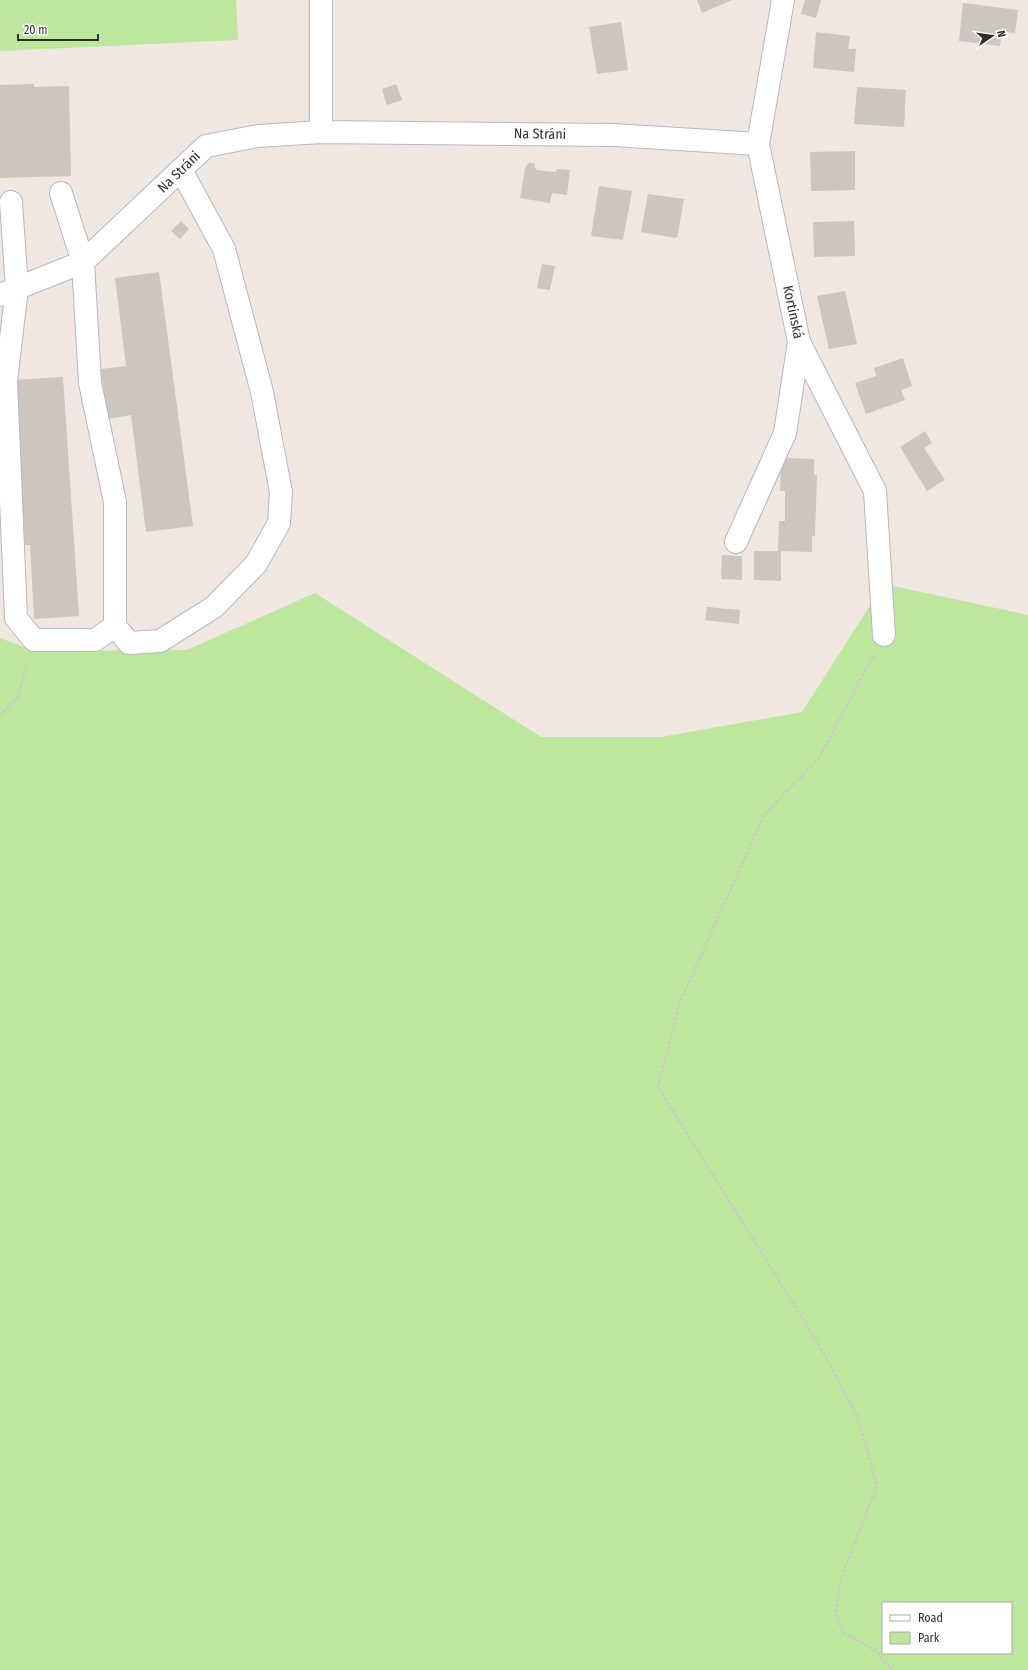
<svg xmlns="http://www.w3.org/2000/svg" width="1028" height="1670" font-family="'Fira Sans Condensed',sans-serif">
	<rect width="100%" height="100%" fill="#efe7e0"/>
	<path fill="#bde79c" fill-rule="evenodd" d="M 0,0 L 236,0 L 238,40 L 0,51 Z
		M 884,584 L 1028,615 L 1028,1670 L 0,1670 L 0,638 L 34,651 L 187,650 L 315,593 L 541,737 L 661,737 L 802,712 ZM 883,1603 L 1011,1603 L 1011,1653 L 883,1653 Z"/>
	<path fill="#cbc6be" d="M 697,0 L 732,0 L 702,13 Z
		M 805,0 L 821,0 L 816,18 L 801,14 Z
		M 963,3 L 1018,10 L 1015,33 L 1002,31 L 1000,46 L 959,41 Z
		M 621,22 L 628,70 L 597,74 L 589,27 Z
		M 816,32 L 850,36 L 848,49 L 856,49 L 854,72 L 813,68 Z
		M 34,84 L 34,87 L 69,86 L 71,176 L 0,178 L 0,85 Z
		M 396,84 L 402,100 L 387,105 L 382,89 Z
		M 857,87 L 906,90 L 904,127 L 854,124 Z
		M 855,151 L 855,190 L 811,191 L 810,152 Z
		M 529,163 L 534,163 L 536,170 L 556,172 L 557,169 L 570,170 L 567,195 L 552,193 L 550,203 L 520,198 L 525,168 Z
		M 599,186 L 632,191 L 623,240 L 591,236 Z
		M 648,194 L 684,199 L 677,238 L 641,232 Z
		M 181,221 L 189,229 L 180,239 L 171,231 Z
		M 854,221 L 855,256 L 814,257 L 813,222 Z
		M 542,264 L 555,266 L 550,290 L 537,288 Z
		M 159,272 L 193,526 L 146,532 L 131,415 L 107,419 L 101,369 L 126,366 L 115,278 Z
		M 845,291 L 857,344 L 829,349 L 817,296 Z
		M 903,358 L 912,386 L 901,390 L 905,400 L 866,414 L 855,383 L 876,376 L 874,368 Z
		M 63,377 L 79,616 L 34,619 L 30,545 L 25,545 L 15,380 Z
		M 925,431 L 932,443 L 924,448 L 945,480 L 927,491 L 900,447 Z
		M 781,458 L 814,459 L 814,475 L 817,475 L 815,536 L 812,536 L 812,552 L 781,551 L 781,581 L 754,580 L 754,551 L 778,551 L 779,521 L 785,521 L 785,491 L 780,491 Z
		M 722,555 L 742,556 L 742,580 L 721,579 Z
		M 707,607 L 740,610 L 739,624 L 705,620 Z"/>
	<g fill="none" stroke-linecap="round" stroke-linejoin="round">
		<g stroke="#b4b8c1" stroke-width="24">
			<path id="minor" d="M 321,0 L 321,132
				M 783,0 L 758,144 L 799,342 L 875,491 L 884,635
				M 61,193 L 83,262 L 90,383 L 115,502 L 115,626 L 129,643 L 160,641 L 214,607 L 256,564 L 279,523 L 281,492 L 262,392 L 224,249 L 181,170
				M 11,202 L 17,288 L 6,381 L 16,618 L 34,640 L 95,640 L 115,626
				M 0,295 L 83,262 L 206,146 L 258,136 L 321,132 L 614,135 L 758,144
				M 736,542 L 785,433 L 799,342"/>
		</g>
		<path stroke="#c9c9c9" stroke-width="2.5" stroke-dasharray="3 2" stroke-linecap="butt" d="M 873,656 L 819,758 L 764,815 L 680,1002 L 658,1087 L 822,1350 L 858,1418 L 877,1486 L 840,1581 L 836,1617 L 843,1632 L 876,1651 L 892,1670
			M 0,716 L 18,696 L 27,663"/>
		<use href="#minor" stroke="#fff" stroke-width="22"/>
	</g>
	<g text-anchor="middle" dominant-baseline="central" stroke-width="3" stroke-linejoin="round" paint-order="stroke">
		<g font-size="14" fill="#2e2e2e" stroke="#fff">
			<text transform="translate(540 134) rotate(1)">Na Stráni</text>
			<text transform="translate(179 172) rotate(-44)">Na Stráni</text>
			<text transform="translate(793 312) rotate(78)">Kortinská</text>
		</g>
	</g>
	<rect x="882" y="1602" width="130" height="52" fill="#ffffff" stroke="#ababab"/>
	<rect x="890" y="1615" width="20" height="6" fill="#ffffff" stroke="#ababab"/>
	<text x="918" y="1622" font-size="12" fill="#2e2e2e">Road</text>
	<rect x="890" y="1632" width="20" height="12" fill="#bde79c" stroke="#ababab"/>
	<text x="918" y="1642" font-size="12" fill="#2e2e2e">Park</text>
	<g transform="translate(992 36) rotate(77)" stroke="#ffffff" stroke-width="3" paint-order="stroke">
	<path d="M0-3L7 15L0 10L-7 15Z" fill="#2e2e2e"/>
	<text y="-6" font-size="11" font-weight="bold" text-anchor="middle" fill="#2e2e2e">N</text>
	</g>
	<path d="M18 34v6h80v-6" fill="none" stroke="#2e2e2e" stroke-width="2"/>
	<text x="24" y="34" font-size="12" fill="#2e2e2e" stroke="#ffffff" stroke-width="3" paint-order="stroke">20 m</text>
</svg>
